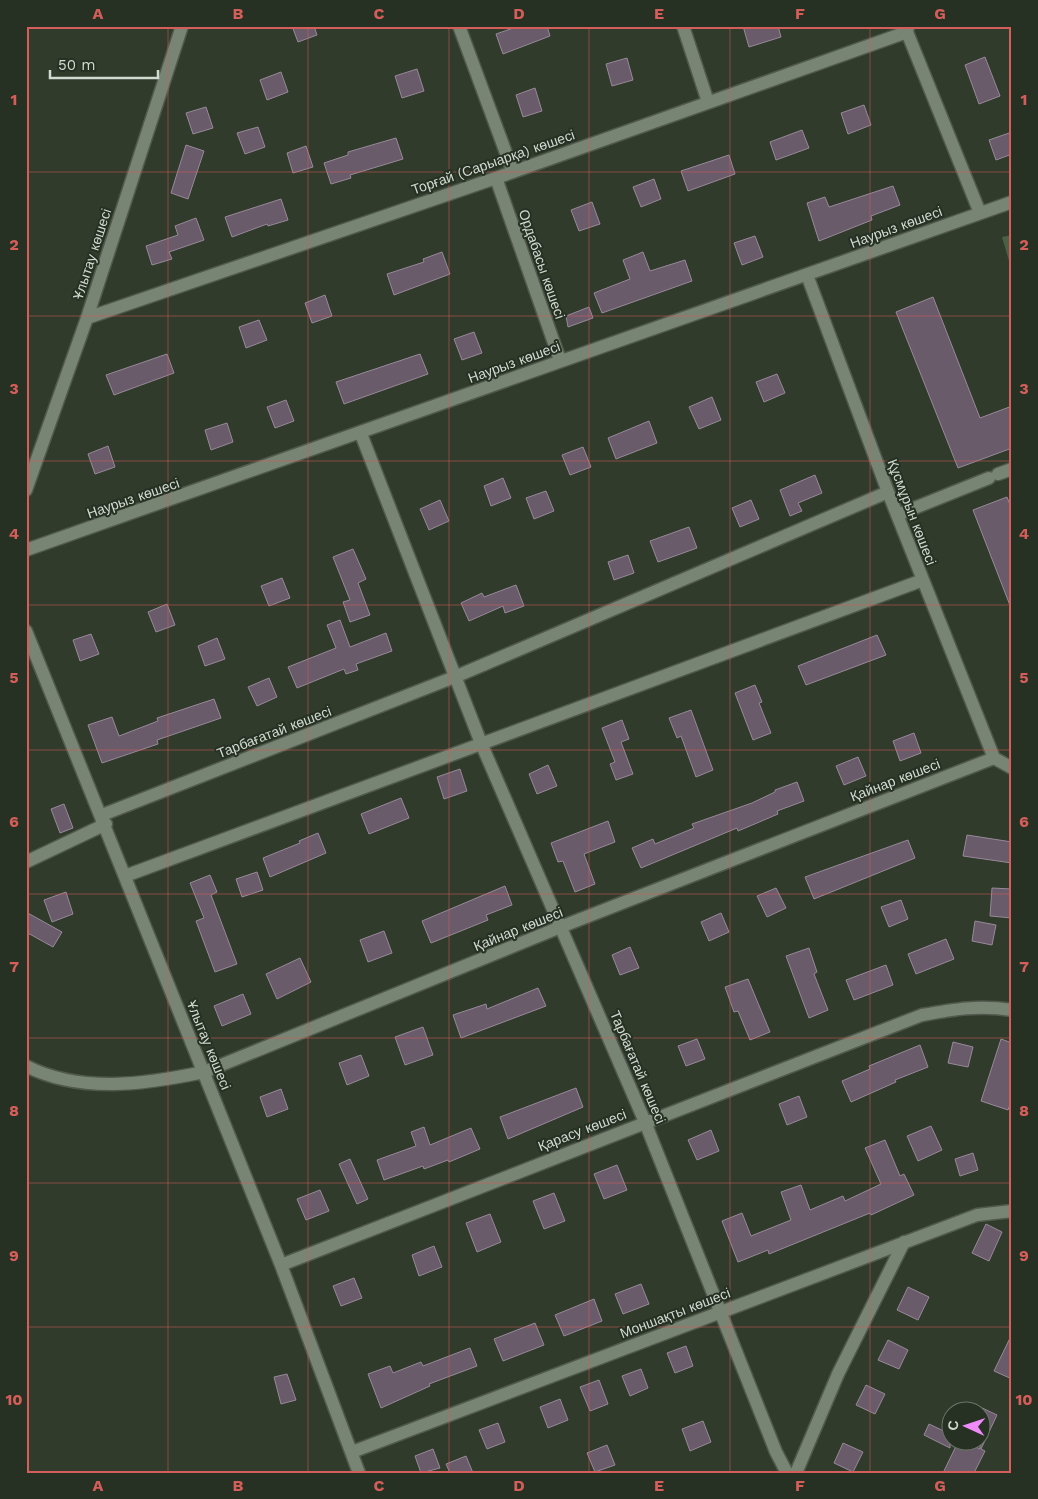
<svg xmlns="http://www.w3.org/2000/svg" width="1038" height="1499" font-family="'Work Sans',sans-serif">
	<rect width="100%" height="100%" fill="#303b2c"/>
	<path fill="#4b6045" d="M 1012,235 L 1012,271 L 1002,237 Z"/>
	<path fill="#695b6a" stroke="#988999" d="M 292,26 L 314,26 L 317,35 L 298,42 Z
		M 519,26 L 547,26 L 550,36 L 503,54 L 496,34 Z
		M 743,26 L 778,26 L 781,37 L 749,47 Z
		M 985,57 L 1000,96 L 979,104 L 965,65 Z
		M 627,58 L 633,80 L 612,86 L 606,64 Z
		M 417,69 L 424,91 L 402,98 L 395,76 Z
		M 281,72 L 288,92 L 267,100 L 260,80 Z
		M 535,88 L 542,111 L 523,117 L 516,95 Z
		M 864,105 L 871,125 L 848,134 L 841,113 Z
		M 206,107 L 213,128 L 193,134 L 186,113 Z
		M 258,127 L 265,147 L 245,154 L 237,133 Z
		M 802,130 L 809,148 L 776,160 L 770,142 Z
		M 1012,132 L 1012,154 L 996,160 L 989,140 Z
		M 396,138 L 403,159 L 350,175 L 351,178 L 331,184 L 324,163 L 348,155 L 348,152 Z
		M 186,145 L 204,151 L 188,199 L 171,193 Z
		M 306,146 L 313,167 L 293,173 L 287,153 Z
		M 729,155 L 735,174 L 688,191 L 681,171 Z
		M 654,179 L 661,199 L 641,207 L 633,187 Z
		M 893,186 L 900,205 L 871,216 L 872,220 L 819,241 L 807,203 L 825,197 L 829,207 Z
		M 281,199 L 288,220 L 268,226 L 267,224 L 232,237 L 225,217 Z
		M 592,202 L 600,224 L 579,231 L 571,210 Z
		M 196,218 L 204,240 L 169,252 L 172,259 L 152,265 L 146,246 L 178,235 L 175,226 Z
		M 755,236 L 763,257 L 742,265 L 734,243 Z
		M 442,252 L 450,274 L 394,295 L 387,274 L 424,262 L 423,259 Z
		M 643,252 L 650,271 L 685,260 L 692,281 L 602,313 L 594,293 L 630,279 L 623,260 Z
		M 325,295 L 332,316 L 312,323 L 305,303 Z
		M 933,297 L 980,418 L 1012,406 L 1012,448 L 958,468 L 896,312 Z
		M 589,307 L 593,318 L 568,327 L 566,316 Z
		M 259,320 L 267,340 L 246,348 L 239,327 Z
		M 474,332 L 482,353 L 462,360 L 454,339 Z
		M 167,354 L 174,373 L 114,395 L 106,375 Z
		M 420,354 L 428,374 L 344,404 L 336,382 Z
		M 777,374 L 785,393 L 764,402 L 756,382 Z
		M 712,397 L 721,420 L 699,429 L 689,407 Z
		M 286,400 L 294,421 L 275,428 L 267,407 Z
		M 649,421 L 657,443 L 616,459 L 608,438 Z
		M 227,423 L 233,442 L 211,450 L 205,430 Z
		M 108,446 L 115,467 L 95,474 L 88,454 Z
		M 583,447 L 591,467 L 570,475 L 562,455 Z
		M 815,475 L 822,493 L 798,503 L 802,511 L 790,516 L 780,490 Z
		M 503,478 L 511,498 L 491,506 L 484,486 Z
		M 546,491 L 554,511 L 534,519 L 526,498 Z
		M 1007,497 L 1012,510 L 1011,608 L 973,510 Z
		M 440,500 L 449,521 L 429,530 L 420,509 Z
		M 751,500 L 759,519 L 740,527 L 732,508 Z
		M 689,527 L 697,548 L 658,562 L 650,541 Z
		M 353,549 L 366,579 L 358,583 L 370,615 L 350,622 L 343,602 L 350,600 L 333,557 Z
		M 628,555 L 634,573 L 614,580 L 608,562 Z
		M 282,578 L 290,598 L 269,606 L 261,586 Z
		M 516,585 L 524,606 L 505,613 L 503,606 L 469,621 L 461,603 L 482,593 L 484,597 Z
		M 167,604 L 175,625 L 156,632 L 148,612 Z
		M 340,620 L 350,647 L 386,633 L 392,651 L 356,664 L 358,670 L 346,674 L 344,669 L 297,688 L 288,667 L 336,648 L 327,625 Z
		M 91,634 L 99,654 L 80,661 L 73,640 Z
		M 877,635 L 886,655 L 806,685 L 798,666 Z
		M 217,638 L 225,659 L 205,666 L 198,646 Z
		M 269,678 L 277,697 L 257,706 L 248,687 Z
		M 755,685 L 762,702 L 759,703 L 771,733 L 753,740 L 735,693 Z
		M 214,699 L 221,718 L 157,740 L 158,744 L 102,763 L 88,725 L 112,717 L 119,736 L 158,721 L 157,718 Z
		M 691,710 L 713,770 L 696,777 L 681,736 L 677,738 L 669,718 Z
		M 622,720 L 629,739 L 621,742 L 633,774 L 616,780 L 610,764 L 615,762 L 602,728 Z
		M 914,733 L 921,753 L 900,761 L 893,741 Z
		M 858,757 L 866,776 L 844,785 L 836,766 Z
		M 548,765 L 557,786 L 537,794 L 529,774 Z
		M 460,769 L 467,791 L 444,799 L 437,777 Z
		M 797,782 L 804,801 L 777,811 L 778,814 L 757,823 L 738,831 L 737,828 L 641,868 L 632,848 L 653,839 L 655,844 L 694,828 L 692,824 L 752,803 L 775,792 L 775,790 Z
		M 401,798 L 409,818 L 369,834 L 361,814 Z
		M 64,804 L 73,828 L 60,833 L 51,809 Z
		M 608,821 L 615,842 L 584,854 L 595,884 L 575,892 L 563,861 L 558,862 L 551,843 Z
		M 318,833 L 326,853 L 270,877 L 263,858 L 300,843 L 299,841 Z
		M 967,835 L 1012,842 L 1012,863 L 963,856 Z
		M 908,840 L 915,858 L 814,899 L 805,877 Z
		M 257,872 L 263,890 L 242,897 L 236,879 Z
		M 210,875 L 217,892 L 211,895 L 237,964 L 215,972 L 196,921 L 204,918 L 190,883 Z
		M 505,886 L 512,905 L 486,915 L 488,920 L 431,943 L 422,921 Z
		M 776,888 L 786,908 L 767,917 L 757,896 Z
		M 992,888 L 1012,889 L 1012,918 L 990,916 Z
		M 66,892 L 73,914 L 52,922 L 44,900 Z
		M 901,900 L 908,919 L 889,927 L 881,907 Z
		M 26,912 L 62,932 L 53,947 L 26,932 Z
		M 721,913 L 729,932 L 709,941 L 701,922 Z
		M 975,921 L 996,925 L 992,945 L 972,941 Z
		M 384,931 L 392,953 L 368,962 L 360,940 Z
		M 946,939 L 954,959 L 916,974 L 908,954 Z
		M 630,947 L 639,968 L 620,975 L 612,955 Z
		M 809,948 L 817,972 L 814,974 L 828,1010 L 809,1018 L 786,956 Z
		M 300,958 L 311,982 L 277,999 L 266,974 Z
		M 886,965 L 893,985 L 854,1000 L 846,980 Z
		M 748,979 L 770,1032 L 750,1040 L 738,1011 L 734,1012 L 725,987 Z
		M 538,988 L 546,1006 L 461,1038 L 453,1015 L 486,1004 L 487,1009 Z
		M 243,994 L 251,1014 L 222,1026 L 214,1006 Z
		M 423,1027 L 433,1055 L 405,1065 L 395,1037 Z
		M 697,1039 L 705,1059 L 686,1066 L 678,1046 Z
		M 1001,1039 L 1012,1043 L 1012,1099 L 1008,1110 L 981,1101 Z
		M 953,1042 L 973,1047 L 968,1067 L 948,1063 Z
		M 920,1045 L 928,1067 L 895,1080 L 896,1082 L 851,1102 L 842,1081 L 870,1069 L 869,1066 Z
		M 361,1055 L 369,1076 L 347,1085 L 339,1063 Z
		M 576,1088 L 583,1107 L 508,1139 L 500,1117 Z
		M 281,1089 L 288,1109 L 267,1117 L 260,1097 Z
		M 799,1096 L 807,1117 L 787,1125 L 779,1104 Z
		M 931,1126 L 942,1150 L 918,1161 L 907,1136 Z
		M 424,1127 L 430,1145 L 471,1128 L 480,1149 L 449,1162 L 448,1160 L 424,1169 L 423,1166 L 384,1180 L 377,1160 L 416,1146 L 411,1132 Z
		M 711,1130 L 719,1151 L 697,1160 L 688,1140 Z
		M 885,1140 L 900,1176 L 904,1174 L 914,1195 L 871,1215 L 870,1213 L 769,1254 L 768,1250 L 738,1262 L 722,1221 L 742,1213 L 751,1236 L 791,1220 L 781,1192 L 801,1185 L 810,1210 L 843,1196 L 845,1201 L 881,1184 L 865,1148 Z
		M 973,1153 L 978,1170 L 960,1176 L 955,1159 Z
		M 350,1159 L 368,1199 L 357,1204 L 339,1164 Z
		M 617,1165 L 627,1190 L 604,1199 L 594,1174 Z
		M 320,1190 L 329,1211 L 306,1220 L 297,1199 Z
		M 554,1193 L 565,1221 L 544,1229 L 533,1201 Z
		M 490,1214 L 501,1242 L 477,1252 L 466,1223 Z
		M 986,1224 L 1002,1232 L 989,1261 L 972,1253 Z
		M 434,1246 L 442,1267 L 419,1276 L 412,1255 Z
		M 354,1278 L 362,1298 L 341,1306 L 333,1286 Z
		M 641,1284 L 649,1304 L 623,1314 L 615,1294 Z
		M 908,1287 L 929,1297 L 918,1320 L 897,1310 Z
		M 594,1299 L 602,1321 L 564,1336 L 555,1315 Z
		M 535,1323 L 544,1345 L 503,1361 L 494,1339 Z
		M 1012,1334 L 1012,1379 L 994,1371 Z
		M 888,1340 L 908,1350 L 899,1369 L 878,1360 Z
		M 686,1346 L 693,1366 L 675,1373 L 667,1353 Z
		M 470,1348 L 477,1366 L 429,1384 L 430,1386 L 381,1408 L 368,1374 L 390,1366 L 393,1373 L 421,1362 L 423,1366 Z
		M 641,1369 L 648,1388 L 630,1396 L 622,1376 Z
		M 287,1374 L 296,1400 L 281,1404 L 274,1377 Z
		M 599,1380 L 608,1404 L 590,1411 L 580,1387 Z
		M 866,1385 L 885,1394 L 875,1414 L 856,1405 Z
		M 560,1399 L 568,1420 L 548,1428 L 540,1407 Z
		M 980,1407 L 997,1415 L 981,1449 L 985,1451 L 974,1473 L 943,1473 L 958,1442 L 966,1442 L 980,1449 Z
		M 703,1421 L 711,1442 L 690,1451 L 682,1429 Z
		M 498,1423 L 505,1442 L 487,1449 L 479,1430 Z
		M 929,1424 L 950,1434 L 950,1448 L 924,1435 Z
		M 843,1443 L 863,1452 L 853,1472 L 834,1463 Z
		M 607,1445 L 615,1465 L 595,1472 L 587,1453 Z
		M 433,1449 L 440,1468 L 421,1473 L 415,1456 Z
		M 466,1456 L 473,1473 L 450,1473 L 446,1464 Z"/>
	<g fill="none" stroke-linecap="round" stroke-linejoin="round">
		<g stroke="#50594c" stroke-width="15">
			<path id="minor" d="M 459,26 L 513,172
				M 683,26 L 708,102
				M 908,26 L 907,32 L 980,213
				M 496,178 L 560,360
				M 807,275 L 888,492 L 994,758
				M 87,318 L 496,178 L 907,32
				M 361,434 L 481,743 L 645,1122 L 776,1452 L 787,1473
				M 998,474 L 1012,469
				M 26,490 L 87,318 L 182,26
				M 897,515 L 989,478
				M 26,550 C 355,436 683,316 1012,202
				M 26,631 L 281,1265 L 359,1473
				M 102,815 L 457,676 L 888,492
				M 26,862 L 106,824
				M 125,876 L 923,580
				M 26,1066 C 81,1094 146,1084 204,1072 L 563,926 L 994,758 L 1012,768
				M 281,1265 L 922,1015 C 955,1009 979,1005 1012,1010
				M 352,1452 L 977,1215 L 1012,1211
				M 796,1473 L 838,1374 L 904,1242"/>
		</g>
		<use href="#minor" stroke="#788574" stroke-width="12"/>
	</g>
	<path fill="none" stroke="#d55d5a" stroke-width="1" stroke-opacity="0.55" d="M 168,26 L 168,1473M 308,26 L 308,1473M 449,26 L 449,1473M 589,26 L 589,1473M 730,26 L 730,1473M 870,26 L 870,1473M 26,172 L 1012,172M 26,316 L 1012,316M 26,461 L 1012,461M 26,605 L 1012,605M 26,750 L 1012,750M 26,894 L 1012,894M 26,1038 L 1012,1038M 26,1183 L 1012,1183M 26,1327 L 1012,1327"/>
	<g text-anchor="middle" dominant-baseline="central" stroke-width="4" stroke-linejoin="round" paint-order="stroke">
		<g font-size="14" fill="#d2d9d0" stroke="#263123">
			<text transform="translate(493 162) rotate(-19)">Торғай (Сарыарқа) көшесі</text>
			<text transform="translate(896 227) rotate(-20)">Наурыз көшесі</text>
			<text transform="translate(92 254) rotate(-72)">Ұлытау көшесі</text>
			<text transform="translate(542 264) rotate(71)">Ордабасы көшесі</text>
			<text transform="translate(514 362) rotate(-20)">Наурыз көшесі</text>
			<text transform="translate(133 498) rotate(-19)">Наурыз көшесі</text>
			<text transform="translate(912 512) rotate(69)">Құсмұрын көшесі</text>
			<text transform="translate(274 732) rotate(-21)">Тарбағатай көшесі</text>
			<text transform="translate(895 780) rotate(-21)">Қайнар көшесі</text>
			<text transform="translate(518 929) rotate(-22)">Қайнар көшесі</text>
			<text transform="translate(209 1045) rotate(68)">Ұлытау көшесі</text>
			<text transform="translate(638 1067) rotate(67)">Тарбағатай көшесі</text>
			<text transform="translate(582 1130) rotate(-21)">Қарасу көшесі</text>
			<text transform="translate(675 1313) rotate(-21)">Моншақты көшесі</text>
		</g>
	</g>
	<rect width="1038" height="1499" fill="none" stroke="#263123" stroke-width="55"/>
	<g transform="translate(966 1426) rotate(273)"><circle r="24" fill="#263123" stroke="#6b7468"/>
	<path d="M0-4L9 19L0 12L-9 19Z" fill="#ee8bf8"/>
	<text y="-8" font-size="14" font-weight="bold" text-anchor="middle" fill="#d2d9d0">С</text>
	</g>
	<path d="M50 70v8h108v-8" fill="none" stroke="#d2d9d0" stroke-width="2.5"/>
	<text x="58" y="70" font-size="15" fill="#d2d9d0" stroke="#263123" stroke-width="4" paint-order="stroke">50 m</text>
	<rect x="28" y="28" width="982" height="1444" fill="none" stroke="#d55d5a" stroke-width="2"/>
	<g font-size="16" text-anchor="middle" font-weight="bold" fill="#d55d5a">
		<text x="98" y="19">A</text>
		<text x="238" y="19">B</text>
		<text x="379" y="19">C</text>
		<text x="519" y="19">D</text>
		<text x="659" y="19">E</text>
		<text x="800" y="19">F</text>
		<text x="940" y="19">G</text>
		<text x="14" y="105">1</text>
		<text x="1024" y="105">1</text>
		<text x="14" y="250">2</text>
		<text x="1024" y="250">2</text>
		<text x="14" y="394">3</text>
		<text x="1024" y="394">3</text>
		<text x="14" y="539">4</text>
		<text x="1024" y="539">4</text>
		<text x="14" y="683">5</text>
		<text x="1024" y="683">5</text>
		<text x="14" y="827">6</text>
		<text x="1024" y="827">6</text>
		<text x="14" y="972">7</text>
		<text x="1024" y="972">7</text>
		<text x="14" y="1116">8</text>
		<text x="1024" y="1116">8</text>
		<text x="14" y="1261">9</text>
		<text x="1024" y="1261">9</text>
		<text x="14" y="1405">10</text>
		<text x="1024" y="1405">10</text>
		<text x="98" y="1491">A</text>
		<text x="238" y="1491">B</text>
		<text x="379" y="1491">C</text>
		<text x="519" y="1491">D</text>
		<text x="659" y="1491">E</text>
		<text x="800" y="1491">F</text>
		<text x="940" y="1491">G</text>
	</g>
</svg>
